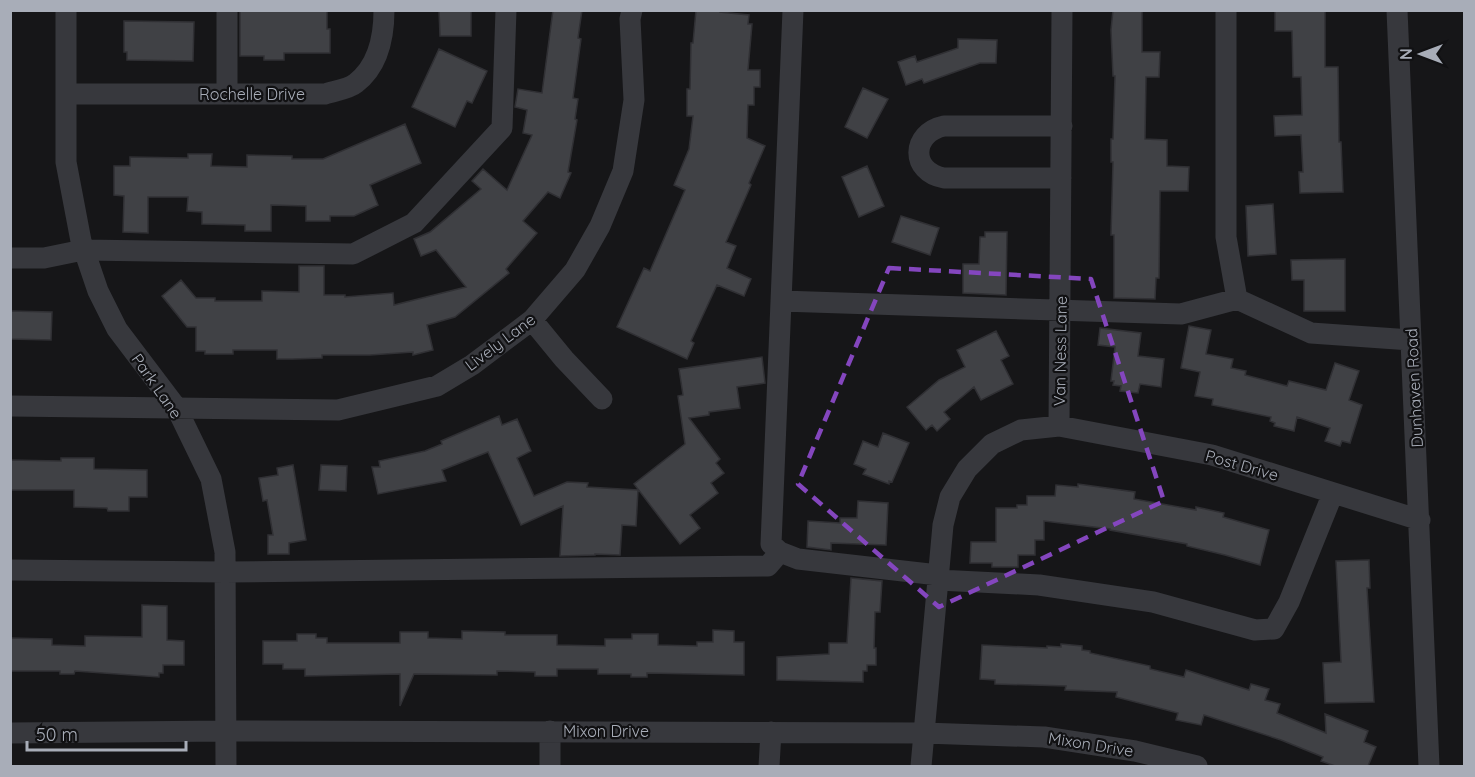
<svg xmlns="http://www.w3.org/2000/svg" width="1475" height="777" font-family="Quicksand,sans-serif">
	<rect width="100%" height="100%" fill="#161618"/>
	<path fill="#404145" stroke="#303034" stroke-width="1.5" d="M 240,10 L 327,10 L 327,29 L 330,29 L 330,53 L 284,53 L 284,60 L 264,60 L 264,56 L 240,56 Z
		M 439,10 L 471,10 L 471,36 L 440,36 Z
		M 553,10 L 582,10 L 578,38 L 581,39 L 573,98 L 578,99 L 575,119 L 577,120 L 568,172 L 571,173 L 560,198 L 548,192 L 523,221 L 537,233 L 506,269 L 509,273 L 455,317 L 427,325 L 433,350 L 413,355 L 413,352 L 370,355 L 322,355 L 322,358 L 293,359 L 277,359 L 277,350 L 233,350 L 233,354 L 205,354 L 205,351 L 196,351 L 196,327 L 187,327 L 162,296 L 181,280 L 196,298 L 215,298 L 215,301 L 262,301 L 262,291 L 299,292 L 299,266 L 324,266 L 324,295 L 345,295 L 345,297 L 393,293 L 394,305 L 466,287 L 436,250 L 421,256 L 414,239 L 430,232 L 481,189 L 472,181 L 483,169 L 507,190 L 532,135 L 523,133 L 527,110 L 515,107 L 518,89 L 542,93 Z
		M 696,10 L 720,10 L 720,12 L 749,15 L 748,24 L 752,24 L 748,70 L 760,70 L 760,87 L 754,87 L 754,105 L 748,105 L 747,138 L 765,146 L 749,183 L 751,185 L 726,242 L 736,246 L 727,268 L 751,279 L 744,296 L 717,285 L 691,341 L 694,343 L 687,359 L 617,327 L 644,268 L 650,271 L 685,190 L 674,185 L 689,149 L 693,116 L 687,116 L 687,89 L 690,89 L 691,43 L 693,43 Z
		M 1113,10 L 1142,10 L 1142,52 L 1160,52 L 1159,77 L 1146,77 L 1145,139 L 1167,140 L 1167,166 L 1189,167 L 1188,191 L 1160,191 L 1159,278 L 1156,278 L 1155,299 L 1114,298 L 1114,235 L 1111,235 L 1113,162 L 1111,162 L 1111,139 L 1113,139 L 1115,76 L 1113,76 L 1111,30 Z
		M 1275,10 L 1325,10 L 1325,67 L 1338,67 L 1339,142 L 1341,142 L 1343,192 L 1300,193 L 1299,172 L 1303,172 L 1301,135 L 1275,136 L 1274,116 L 1302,115 L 1301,77 L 1293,77 L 1292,31 L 1275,31 Z
		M 124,21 L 194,22 L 193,61 L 127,60 L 127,52 L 124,52 Z
		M 958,39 L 997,40 L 996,63 L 980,63 L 924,83 L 922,79 L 906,85 L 898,62 L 915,56 L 917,62 L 958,48 Z
		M 439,49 L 487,71 L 472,103 L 467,101 L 455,127 L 412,107 Z
		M 863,88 L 888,99 L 867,138 L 845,127 Z
		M 405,124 L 421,163 L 370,185 L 378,205 L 354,216 L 330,216 L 330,221 L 306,221 L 306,206 L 271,205 L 271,231 L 245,231 L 245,225 L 202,224 L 202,212 L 187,211 L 188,197 L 148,197 L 148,233 L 123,232 L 124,196 L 114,195 L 114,166 L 130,166 L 130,157 L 188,158 L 188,154 L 212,154 L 211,166 L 247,167 L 247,155 L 292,156 L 292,159 L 323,159 Z
		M 867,166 L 884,206 L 859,217 L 842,177 Z
		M 1273,204 L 1276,254 L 1248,256 L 1246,206 Z
		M 901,216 L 939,228 L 930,255 L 892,242 Z
		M 985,232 L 1007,232 L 1006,295 L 963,293 L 963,264 L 979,264 L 980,237 L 985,237 Z
		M 1345,259 L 1345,311 L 1304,311 L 1304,280 L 1292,280 L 1291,260 Z
		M 10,311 L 52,312 L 51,340 L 10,339 Z
		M 1189,326 L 1211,330 L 1206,354 L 1233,359 L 1231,368 L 1246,371 L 1245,375 L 1287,386 L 1289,381 L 1326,390 L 1335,363 L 1359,371 L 1349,400 L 1362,405 L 1350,443 L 1342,441 L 1340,446 L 1325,441 L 1330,428 L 1297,417 L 1294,431 L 1274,426 L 1275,423 L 1270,421 L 1271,417 L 1212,405 L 1213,399 L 1195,396 L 1200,372 L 1181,368 Z
		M 1100,328 L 1141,333 L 1138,356 L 1164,359 L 1161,387 L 1140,384 L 1138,393 L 1120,391 L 1121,386 L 1113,385 L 1114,381 L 1111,381 L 1115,347 L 1098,345 Z
		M 996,331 L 1009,356 L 1001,360 L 1013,384 L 981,400 L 974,387 L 944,412 L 950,419 L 937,431 L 932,425 L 926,430 L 907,407 L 939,380 L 965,367 L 957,350 Z
		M 762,357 L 765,383 L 737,387 L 740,408 L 709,412 L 709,415 L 689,418 L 720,459 L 716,463 L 724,473 L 711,483 L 718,493 L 690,515 L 700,528 L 680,544 L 634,484 L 685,444 L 678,396 L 683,395 L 679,369 Z
		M 499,416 L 502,425 L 517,419 L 531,451 L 517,458 L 534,496 L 567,482 L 588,483 L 587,487 L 638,490 L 636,526 L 622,525 L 620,555 L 595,554 L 595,555 L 560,556 L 563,506 L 521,525 L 488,452 L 442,470 L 446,481 L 378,494 L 372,467 L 380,467 L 379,461 L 425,451 L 442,444 L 441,441 Z
		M 883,433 L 909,443 L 892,482 L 889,481 L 889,484 L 863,474 L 866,469 L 854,464 L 863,441 L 878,447 Z
		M 61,458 L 94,458 L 94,469 L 147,470 L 147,497 L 129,497 L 129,511 L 108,511 L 107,508 L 74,507 L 74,490 L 10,490 L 10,460 L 61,461 Z
		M 293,465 L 306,540 L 289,543 L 289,554 L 268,554 L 268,535 L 273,535 L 267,500 L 263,501 L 259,478 L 278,475 L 277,468 Z
		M 321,465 L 347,466 L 346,491 L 319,490 Z
		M 1078,484 L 1135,492 L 1134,499 L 1196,510 L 1196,507 L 1224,513 L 1223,517 L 1269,530 L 1260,565 L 1225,555 L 1187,546 L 1187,544 L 1110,530 L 1110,529 L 1044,521 L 1044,540 L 1035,540 L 1035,555 L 1018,555 L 1018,567 L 992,567 L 992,563 L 970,563 L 971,542 L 996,542 L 996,508 L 1017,508 L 1017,505 L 1027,505 L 1027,496 L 1055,496 L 1056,485 L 1078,487 Z
		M 858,501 L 888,503 L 886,545 L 831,543 L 831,550 L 807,547 L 808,521 L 840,523 L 840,518 L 857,518 Z
		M 1369,560 L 1370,588 L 1367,588 L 1374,702 L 1325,703 L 1323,663 L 1341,662 L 1336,561 Z
		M 851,578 L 882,581 L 880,612 L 875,612 L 874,648 L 876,648 L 876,665 L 867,665 L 867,671 L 863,671 L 863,682 L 777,680 L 777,657 L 829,654 L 829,643 L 847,643 Z
		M 142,605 L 167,606 L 167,640 L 184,641 L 184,665 L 163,665 L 163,673 L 159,673 L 159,677 L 75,671 L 74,674 L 60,674 L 60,671 L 10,671 L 10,638 L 52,639 L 52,645 L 85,646 L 85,636 L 142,637 Z
		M 713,630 L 734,631 L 734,642 L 744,642 L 744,675 L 647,673 L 647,677 L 631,677 L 631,674 L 598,674 L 598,669 L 557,669 L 557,676 L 535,676 L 535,672 L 497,671 L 497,675 L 414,674 L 400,706 L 400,674 L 305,676 L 305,669 L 283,669 L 283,664 L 263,664 L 263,641 L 297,641 L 297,634 L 316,634 L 316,638 L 327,638 L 327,643 L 400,643 L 400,632 L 428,632 L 428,638 L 462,639 L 462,631 L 505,632 L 505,635 L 557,635 L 557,645 L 605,646 L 605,639 L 632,639 L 632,634 L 658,634 L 658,645 L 697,646 L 697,642 L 713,642 Z
		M 1061,644 L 1082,646 L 1082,650 L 1090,651 L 1090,653 L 1150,666 L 1150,669 L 1184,677 L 1186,670 L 1249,690 L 1251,684 L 1269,689 L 1265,700 L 1280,704 L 1277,713 L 1326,733 L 1325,714 L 1368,731 L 1364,742 L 1376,747 L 1368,766 L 1335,766 L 1321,761 L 1323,757 L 1281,740 L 1204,715 L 1201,725 L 1176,720 L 1178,713 L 1116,697 L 1117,692 L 1065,690 L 1066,686 L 995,684 L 995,680 L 980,679 L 982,645 L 1047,648 L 1047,646 L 1061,647 Z"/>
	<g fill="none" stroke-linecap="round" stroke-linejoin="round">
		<path stroke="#37383d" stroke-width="21" d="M 66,10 L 66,162 L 81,241 L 98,291 L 117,329 L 176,407 L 211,479 L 225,552 L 226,766
			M 227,10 L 227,94
			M 793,10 L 771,544 L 780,552 L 798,559 L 938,575
			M 1397,10 L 1429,766
			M 66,94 L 325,94 C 334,91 349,89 356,83 C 378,66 384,37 384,10
			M 1061,178 L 944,178 C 910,172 911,133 944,126 L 1062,126
			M 10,258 L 44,258 L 83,250 L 353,254 L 414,223 L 502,128 L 506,10
			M 1237,299 L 1311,333 L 1411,340
			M 781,301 L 1181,314 L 1237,299 L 1226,237 L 1226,10
			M 532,320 L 564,359 L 602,399
			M 10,406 L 338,410 L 437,386 L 472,365 L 532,320 L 575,270 L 600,226 L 623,171 L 634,100 L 630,19 L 632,10
			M 1059,426 L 1062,10
			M 10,570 L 225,572 L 768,566 L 780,552
			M 938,580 L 1039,585 L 1153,602 L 1255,630 L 1274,629 L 1289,602 L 1333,493
			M 550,731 L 550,766
			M 10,733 L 226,731 L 924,733 L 1044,737 L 1135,751 L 1197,766
			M 769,766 L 771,732
			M 921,766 L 943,525 L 950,497 L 967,469 L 992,444 L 1021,430 L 1059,426 L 1212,455 L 1420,520"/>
	</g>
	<path fill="none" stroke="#8446be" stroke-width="4.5" stroke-dasharray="12 8" stroke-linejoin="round" d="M 889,268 L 1091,279 L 1164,501 L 939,607 L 798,484 Z"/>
	<g text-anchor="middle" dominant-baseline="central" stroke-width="4.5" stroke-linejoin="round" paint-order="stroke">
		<g font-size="16" fill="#a8adb8" stroke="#111113">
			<text x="252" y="94">Rochelle Drive</text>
			<text transform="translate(500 342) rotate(-37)">Lively Lane</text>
			<text transform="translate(1060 351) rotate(-89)">Van Ness Lane</text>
			<text transform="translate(157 386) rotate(55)">Park Lane</text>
			<text transform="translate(1414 388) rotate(-93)">Dunhaven Road</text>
			<text transform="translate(1242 465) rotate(16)">Post Drive</text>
			<text x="606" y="731">Mixon Drive</text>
			<text transform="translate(1091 744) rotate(9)">Mixon Drive</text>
		</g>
	</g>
	<rect width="1475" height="777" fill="none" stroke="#a8adb8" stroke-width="24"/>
	<g transform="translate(1421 54) rotate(270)" stroke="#111113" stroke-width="4.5" paint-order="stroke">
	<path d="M0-4.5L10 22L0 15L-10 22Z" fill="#a8adb8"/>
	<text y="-9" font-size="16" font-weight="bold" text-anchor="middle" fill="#a8adb8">N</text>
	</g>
	<path d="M27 741v9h159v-9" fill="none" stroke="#a8adb8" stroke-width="3"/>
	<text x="36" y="741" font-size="18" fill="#a8adb8" stroke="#111113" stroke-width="4.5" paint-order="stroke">50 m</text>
</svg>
